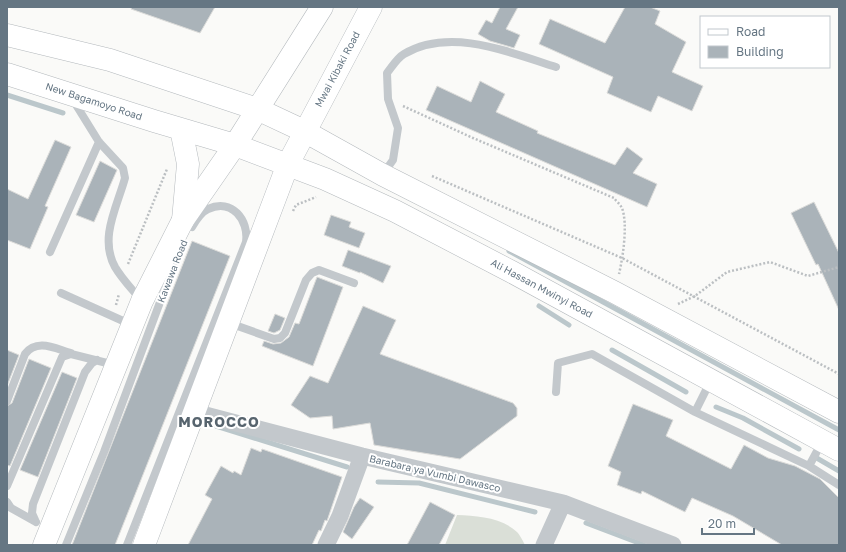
<svg xmlns="http://www.w3.org/2000/svg" width="846" height="552" font-family="'Golos Text',sans-serif">
	<rect width="100%" height="100%" fill="#fafaf8"/>
	<path fill="#dadfd7" d="M 457,515 C 477,516 501,517 517,532 C 520,535 523,541 525,545 L 445,545 Z"/>
	<g fill="none" stroke-linecap="round" stroke-linejoin="round">
		<path stroke="#bbc7cb" stroke-width="5" d="M 7,95 L 63,113
			M 509,251 L 839,430
			M 539,306 L 569,325
			M 612,350 L 686,392
			M 716,407 L 743,418 L 799,449
			M 216,426 L 347,467
			M 815,457 L 839,471
			M 378,482 L 419,483 L 535,512
			M 586,523 L 644,545"/>
	</g>
	<path fill="#aab3b9" stroke="#dcdcda" d="M 132,7 L 215,7 L 200,33 L 131,9 Z
		M 500,7 L 518,7 L 506,29 L 520,35 L 514,48 L 490,41 L 478,34 L 486,20 L 492,23 Z
		M 625,7 L 650,7 L 660,11 L 655,24 L 686,42 L 672,72 L 703,86 L 692,111 L 658,96 L 651,112 L 607,93 L 613,77 L 539,44 L 550,19 L 605,43 Z
		M 480,81 L 505,94 L 496,112 L 538,131 L 537,133 L 615,165 L 627,147 L 643,159 L 633,173 L 657,184 L 647,207 L 426,110 L 437,86 L 471,102 Z
		M 55,140 L 71,147 L 45,206 L 48,207 L 30,249 L 7,240 L 7,189 L 28,199 Z
		M 100,161 L 117,170 L 94,222 L 76,215 Z
		M 814,202 L 839,253 L 839,310 L 818,264 L 816,265 L 791,213 Z
		M 331,215 L 351,222 L 349,227 L 365,233 L 359,248 L 324,235 Z
		M 192,241 L 230,256 L 115,545 L 72,545 Z
		M 348,250 L 391,266 L 383,283 L 360,272 L 360,273 L 342,266 Z
		M 317,277 L 343,287 L 313,366 L 262,346 L 264,341 L 273,344 L 281,343 L 289,337 L 295,323 L 299,324 Z
		M 363,306 L 396,320 L 380,354 L 513,403 L 517,408 L 517,416 L 460,459 L 374,445 L 370,423 L 333,429 L 332,416 L 310,418 L 291,405 L 310,376 L 328,383 Z
		M 275,314 L 285,318 L 280,330 L 274,333 L 268,331 Z
		M 7,350 L 19,355 L 7,386 Z
		M 29,359 L 51,368 L 10,466 L 7,465 L 7,406 L 12,403 Z
		M 62,372 L 77,378 L 38,477 L 20,470 Z
		M 633,404 L 673,420 L 666,436 L 731,469 L 744,445 L 768,458 L 795,466 L 820,479 L 839,498 L 839,545 L 782,545 L 733,516 L 692,498 L 685,512 L 642,491 L 641,494 L 617,485 L 621,472 L 608,466 Z
		M 251,448 L 261,452 L 262,449 L 342,477 L 327,521 L 325,520 L 321,531 L 319,530 L 312,545 L 188,545 L 212,499 L 205,495 L 221,466 L 233,473 L 234,471 L 241,475 Z
		M 360,498 L 374,507 L 352,539 L 343,532 L 354,507 Z
		M 430,502 L 455,515 L 439,545 L 407,545 Z"/>
	<g fill="none" stroke-linecap="round" stroke-linejoin="round">
		<g stroke="#b5babe" stroke-width="23">
			<path id="primary" d="M 44,545 L 142,301 L 183,220 L 235,145 L 322,7
				M 144,545 L 288,164 L 371,7"/>
		</g>
		<g stroke="#b4b9bd" stroke-width="23">
			<path id="trunk" d="M 7,35 L 110,60 L 257,109 L 304,131 L 383,175 L 614,292 L 839,412
				M 7,74 L 154,121 L 235,145 L 325,179 L 395,211 L 512,272 L 839,450
				M 181,129 L 188,164 L 183,220"/>
		</g>
		<path stroke="#bbbfc2" stroke-width="2.5" stroke-dasharray="2 2" stroke-linecap="butt" d="M 403,106 L 473,138 L 614,198 C 616,201 620,204 622,208 C 628,224 623,257 619,274
			M 432,176 L 622,258 L 839,374
			M 293,211 L 296,205 L 316,197
			M 128,264 L 167,169
			M 678,304 L 695,296 L 727,272 L 770,262 L 808,276 L 839,267
			M 116,305 L 119,294"/>
		<path stroke="#c3c8cc" stroke-width="8" d="M 73,100 L 99,142 L 123,168 L 125,178 C 117,207 99,238 115,267 C 122,279 132,289 140,299
			M 383,174 L 393,160 L 398,128 L 388,99 L 387,73 C 392,67 397,58 404,54 C 450,27 509,52 556,67
			M 50,252 L 99,142
			M 61,293 L 132,325
			M 229,323 L 274,339 L 280,338 L 285,333 L 306,280 L 312,273 L 319,270 L 354,283
			M 556,392 L 558,363 L 592,354 L 695,412 L 809,466 L 839,485
			M 7,401 L 25,354 C 37,338 56,349 71,353
			M 695,412 L 711,380
			M 809,466 L 822,442
			M 7,486 L 62,357 L 71,354 L 115,365
			M 7,502 L 11,508 L 36,522
			M 36,522 L 32,513 L 33,504 L 85,372 L 92,363 L 97,360
			M 66,545 L 104,452 L 181,246
			M 127,545 L 246,242 C 249,220 232,198 208,209 C 201,212 196,220 192,227"/>
		<path stroke="#c3c8cc" stroke-width="17" d="M 194,412 L 362,456 L 563,503 L 673,545
			M 326,545 L 340,516 L 362,456
			M 544,545 L 563,503"/>
		<use href="#primary" stroke="#fff" stroke-width="22"/>
		<use href="#trunk" stroke="#fff" stroke-width="22"/>
	</g>
	<g text-anchor="middle" dominant-baseline="central" stroke-width="4" stroke-linejoin="round" paint-order="stroke">
		<g font-size="10" fill="#657683" stroke="#fff">
			<text transform="translate(337 69) rotate(-62)">Mwai Kibaki Road</text>
			<text transform="translate(94 101) rotate(18)">New Bagamoyo Road</text>
			<text transform="translate(172 271) rotate(-69)">Kawawa Road</text>
			<text transform="translate(542 288) rotate(28)">Ali Hassan Mwinyi Road</text>
			<text transform="translate(435 473) rotate(13)">Barabara ya Vumbi Dawasco</text>
		</g>
		<g font-size="14" font-weight="bold" letter-spacing="1" fill="#57646e" stroke="#fff">
			<text x="219" y="421">MOROCCO</text>
		</g>
	</g>
	<rect width="846" height="552" fill="none" stroke="#657683" stroke-width="16"/>
	<rect x="700" y="16" width="130" height="52" fill="#ffffff" stroke="#c1c8cd"/>
	<rect x="708" y="29" width="20" height="6" fill="#ffffff" stroke="#c1c8cd"/>
	<text x="736" y="36" font-size="12" fill="#657683">Road</text>
	<rect x="708" y="46" width="20" height="12" fill="#aab3b9" stroke="#c1c8cd"/>
	<text x="736" y="56" font-size="12" fill="#657683">Building</text>
	<path d="M702 528v6h52v-6" fill="none" stroke="#657683" stroke-width="2"/>
	<text x="708" y="528" font-size="12" fill="#657683" stroke="#ffffff" stroke-width="3" paint-order="stroke">20 m</text>
</svg>
